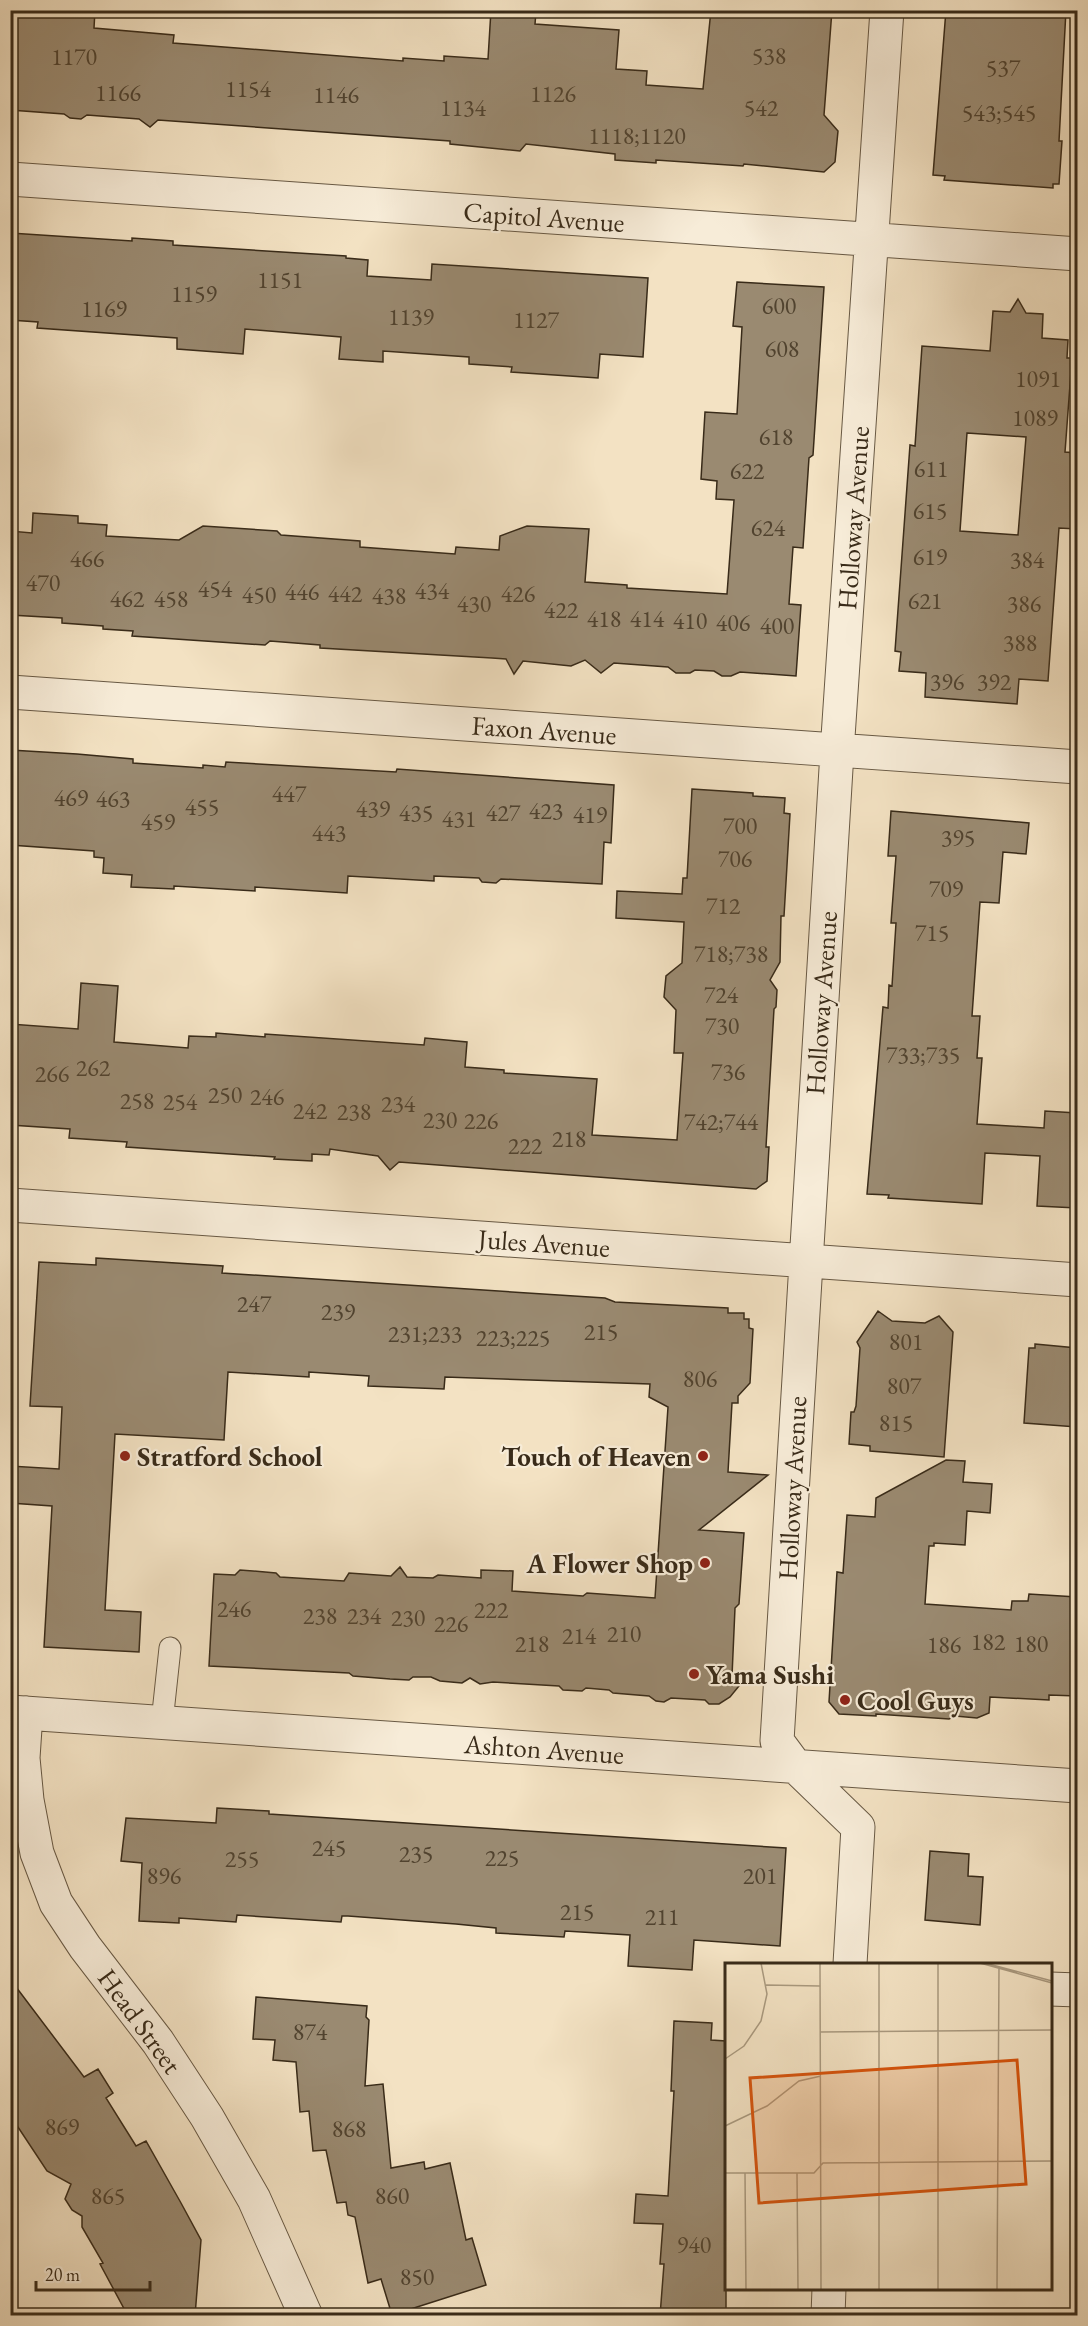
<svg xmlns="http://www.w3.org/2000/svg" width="1088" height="2326" font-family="'EB Garamond',serif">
	<rect width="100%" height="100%" fill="#f3e2c3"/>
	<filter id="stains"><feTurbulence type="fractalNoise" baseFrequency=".00333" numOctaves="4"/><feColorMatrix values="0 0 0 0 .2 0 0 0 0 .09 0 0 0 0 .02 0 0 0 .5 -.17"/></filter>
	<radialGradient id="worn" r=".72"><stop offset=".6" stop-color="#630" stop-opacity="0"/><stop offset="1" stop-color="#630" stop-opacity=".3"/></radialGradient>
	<path fill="#9a8a71" stroke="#392b19" stroke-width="1.5" fill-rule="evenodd" d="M 17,10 L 95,10 L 94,28 L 174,35 L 173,43 L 403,61 L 403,58 L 444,61 L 444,56 L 488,59 L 491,10 L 536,12 L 535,24 L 619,30 L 616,69 L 647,71 L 646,85 L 703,89 L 711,10 L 832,10 L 824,115 L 838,131 L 835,162 L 824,172 L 744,164 L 743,166 L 656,160 L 656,163 L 615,160 L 615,154 L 526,144 L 520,151 L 450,144 L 450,141 L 158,120 L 150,127 L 139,119 L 87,115 L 81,119 L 70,118 L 64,114 L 10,110 L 10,31 L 15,31 Z
		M 946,10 L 1066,10 L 1059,141 L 1062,141 L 1059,184 L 1053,184 L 1053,188 L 944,180 L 945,176 L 933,175 Z
		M 10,233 L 132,241 L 132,238 L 173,241 L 173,245 L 346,256 L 346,258 L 368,260 L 367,276 L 431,280 L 432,264 L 648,278 L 643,357 L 600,354 L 598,378 L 511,372 L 512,367 L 469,364 L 469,357 L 383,351 L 383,362 L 339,359 L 341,337 L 245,329 L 243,354 L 177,349 L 177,338 L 37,328 L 38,322 L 10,320 Z
		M 737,282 L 824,287 L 813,455 L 809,458 L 803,548 L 793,547 L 789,604 L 801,605 L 796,676 L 740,672 L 731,676 L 722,676 L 714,671 L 695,670 L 690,673 L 676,673 L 668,667 L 614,663 L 601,673 L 585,660 L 571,666 L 523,661 L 514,674 L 506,659 L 492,658 L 320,648 L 320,645 L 270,641 L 265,645 L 132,636 L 133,631 L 103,629 L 103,626 L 62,623 L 62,618 L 10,615 L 10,531 L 32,533 L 33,513 L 78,516 L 78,523 L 107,525 L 106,536 L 179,540 L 203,526 L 277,531 L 281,535 L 360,541 L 360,547 L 455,554 L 456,547 L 499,550 L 500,536 L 527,526 L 589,529 L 585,582 L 627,585 L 627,588 L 727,594 L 734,500 L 716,499 L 717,481 L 701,479 L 705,412 L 737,414 L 742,327 L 733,326 Z
		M 1018,299 L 1026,313 L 1043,314 L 1042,338 L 1068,340 L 1067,358 L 1072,358 L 1065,452 L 1077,453 L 1077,529 L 1059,528 L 1048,681 L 1019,679 L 1017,704 L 925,697 L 926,673 L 899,671 L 901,652 L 895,651 L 910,445 L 915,446 L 922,346 L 990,351 L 993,311 L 1010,312 ZM 967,433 L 1026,437 L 1018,535 L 960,531 Z
		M 10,750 L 77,754 L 133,759 L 133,763 L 203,768 L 203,765 L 225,767 L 226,762 L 396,772 L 397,769 L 614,785 L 611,843 L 604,842 L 602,884 L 501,879 L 496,883 L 482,882 L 479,878 L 434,876 L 434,881 L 348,876 L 347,893 L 255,887 L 255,891 L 174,886 L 174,889 L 131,887 L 132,875 L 103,873 L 104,858 L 94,857 L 94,851 L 10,845 Z
		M 692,789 L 753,793 L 753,796 L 785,798 L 784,813 L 790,814 L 784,916 L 781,916 L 780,962 L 770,980 L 777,990 L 776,1007 L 774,1009 L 766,1147 L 769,1147 L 767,1181 L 756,1189 L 399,1162 L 390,1170 L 378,1156 L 330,1149 L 329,1155 L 312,1154 L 312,1161 L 274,1159 L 275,1157 L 126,1147 L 127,1142 L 69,1138 L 70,1129 L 10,1125 L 10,1024 L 78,1029 L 81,983 L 118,986 L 114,1042 L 188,1048 L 189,1036 L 216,1037 L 216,1033 L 265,1037 L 265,1034 L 424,1045 L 425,1038 L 467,1042 L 465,1067 L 504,1070 L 504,1073 L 597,1079 L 592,1135 L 677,1140 L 683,1053 L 674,1053 L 676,1010 L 664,997 L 666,976 L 682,963 L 684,922 L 616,918 L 617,891 L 682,894 L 683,878 L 687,878 Z
		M 891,811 L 1029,823 L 1026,854 L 1003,852 L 999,903 L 980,902 L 972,1016 L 980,1016 L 977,1058 L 982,1058 L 977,1124 L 1044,1128 L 1045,1111 L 1077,1113 L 1077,1208 L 1037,1206 L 1040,1156 L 985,1153 L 982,1204 L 888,1198 L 889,1195 L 867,1194 L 883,1007 L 888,1008 L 889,985 L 892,986 L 896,923 L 891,923 L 896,856 L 888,856 Z
		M 96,1258 L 223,1266 L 222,1273 L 605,1298 L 615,1302 L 728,1308 L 728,1313 L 744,1313 L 744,1319 L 749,1319 L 749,1328 L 753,1329 L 750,1383 L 738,1396 L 738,1403 L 732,1403 L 728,1472 L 768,1475 L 699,1530 L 744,1533 L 739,1604 L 735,1608 L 732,1676 L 739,1686 L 730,1697 L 719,1704 L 709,1704 L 705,1700 L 671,1698 L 664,1702 L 656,1701 L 649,1696 L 613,1693 L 609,1690 L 586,1688 L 582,1691 L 563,1690 L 559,1686 L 493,1682 L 480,1684 L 470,1678 L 462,1683 L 440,1681 L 431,1677 L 413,1677 L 409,1680 L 390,1679 L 353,1676 L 349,1673 L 209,1666 L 214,1574 L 235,1575 L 240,1570 L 253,1571 L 276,1573 L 280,1577 L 344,1581 L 349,1573 L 391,1576 L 400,1567 L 407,1577 L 433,1578 L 438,1575 L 481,1578 L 481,1570 L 513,1571 L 512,1591 L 583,1596 L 587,1593 L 655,1598 L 668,1407 L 649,1397 L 650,1384 L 445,1377 L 444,1389 L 368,1386 L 369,1376 L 309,1372 L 309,1377 L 228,1372 L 224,1440 L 115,1434 L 105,1610 L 141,1612 L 139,1652 L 44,1647 L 52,1506 L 10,1503 L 10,1466 L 59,1469 L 62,1407 L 30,1406 L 39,1262 L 96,1265 Z
		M 878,1311 L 892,1321 L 925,1323 L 939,1316 L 953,1332 L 944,1457 L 870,1451 L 870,1446 L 849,1444 L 851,1412 L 854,1412 L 856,1406 L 860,1348 L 857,1342 Z
		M 1035,1344 L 1077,1348 L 1077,1427 L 1024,1423 L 1029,1348 L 1035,1348 Z
		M 946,1460 L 965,1461 L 963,1482 L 992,1484 L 990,1513 L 967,1511 L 965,1545 L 934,1543 L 934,1546 L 929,1546 L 925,1604 L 1011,1610 L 1012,1601 L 1028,1601 L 1029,1594 L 1077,1597 L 1077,1696 L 1049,1695 L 1049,1700 L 990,1697 L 989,1713 L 977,1718 L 955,1716 L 949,1719 L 876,1714 L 876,1716 L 839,1714 L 829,1702 L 837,1572 L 843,1573 L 847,1515 L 875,1517 L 876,1498 Z
		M 217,1808 L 269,1811 L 269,1814 L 786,1848 L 780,1946 L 694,1940 L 692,1970 L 628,1966 L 630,1935 L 565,1931 L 564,1937 L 496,1933 L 496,1928 L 456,1924 L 348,1916 L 342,1916 L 341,1922 L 237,1915 L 236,1922 L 179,1918 L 179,1923 L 139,1921 L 142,1863 L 121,1861 L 126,1818 L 216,1823 Z
		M 930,1851 L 969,1854 L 968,1876 L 983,1877 L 980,1925 L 925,1920 Z
		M 10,1979 L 84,2077 L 98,2069 L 113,2093 L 106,2098 L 136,2146 L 146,2141 L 181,2203 L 201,2240 L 195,2316 L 128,2316 L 100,2264 L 103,2263 L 82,2227 L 82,2216 L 72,2210 L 65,2199 L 71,2184 L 47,2171 L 10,2115 Z
		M 256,1997 L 367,2006 L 366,2017 L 369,2020 L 365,2086 L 383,2084 L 391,2168 L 424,2162 L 425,2169 L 450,2163 L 466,2240 L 472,2238 L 486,2285 L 392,2315 L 381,2279 L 368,2283 L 355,2217 L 348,2215 L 346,2202 L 337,2203 L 326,2150 L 313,2151 L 309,2111 L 300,2112 L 296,2062 L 273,2060 L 275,2040 L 253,2039 Z
		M 674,2021 L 712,2023 L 711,2040 L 726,2041 L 726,2316 L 660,2316 L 664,2264 L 660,2264 L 663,2224 L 634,2223 L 636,2194 L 668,2196 L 674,2091 L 671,2091 Z"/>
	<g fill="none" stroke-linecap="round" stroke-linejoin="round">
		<g stroke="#685944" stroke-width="23">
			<path id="service" d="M 162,1722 L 170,1648"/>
		</g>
		<g stroke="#685944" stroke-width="35">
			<path id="minor" d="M 10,179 L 1078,254
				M 10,692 L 1078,767
				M 10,1205 L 1078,1280
				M 10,1712 L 1078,1786
				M 26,1713 L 23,1758 L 27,1800 L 37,1853 L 56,1903 L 85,1947 L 158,2042 L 207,2117 L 254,2199 L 306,2316
				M 850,1964 L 858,1827 L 797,1768 L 777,1741 L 837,752 L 887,10
				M 1050,1989 L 1078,1990
				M 828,2316 L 829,2288"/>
		</g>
		<use href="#service" stroke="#f7ecd8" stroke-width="21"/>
		<use href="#minor" stroke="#f7ecd8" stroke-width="33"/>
	</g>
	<g fill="#8f2418" stroke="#f7ecd8" stroke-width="2">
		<circle cx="125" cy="1456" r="6"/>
		<circle cx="703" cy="1456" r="6"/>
		<circle cx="705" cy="1563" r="6"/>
		<circle cx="694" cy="1674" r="6"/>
		<circle cx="845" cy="1700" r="6"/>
	</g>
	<g text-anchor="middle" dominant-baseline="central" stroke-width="4.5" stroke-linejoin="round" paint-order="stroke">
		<g font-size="24" fill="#51432f">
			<text x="769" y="55">538</text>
			<text x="74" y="56">1170</text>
			<text x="1003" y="67">537</text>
			<text x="248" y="88">1154</text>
			<text x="118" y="92">1166</text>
			<text x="553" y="93">1126</text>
			<text x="336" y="94">1146</text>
			<text x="463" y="107">1134</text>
			<text x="761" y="107">542</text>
			<text x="999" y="112">543;545</text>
			<text x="637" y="135">1118;1120</text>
			<text x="280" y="279">1151</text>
			<text x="194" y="293">1159</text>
			<text x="779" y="305">600</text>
			<text x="104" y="308">1169</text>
			<text x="411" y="316">1139</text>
			<text x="536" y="319">1127</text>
			<text x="782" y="348">608</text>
			<text x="1038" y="378">1091</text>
			<text x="1035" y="417">1089</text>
			<text x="776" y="436">618</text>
			<text x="931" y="468">611</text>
			<text x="747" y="470">622</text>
			<text x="930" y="510">615</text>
			<text x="768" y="527">624</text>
			<text x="930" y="556">619</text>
			<text x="87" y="558">466</text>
			<text x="1027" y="559">384</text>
			<text x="43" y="582">470</text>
			<text x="215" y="588">454</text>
			<text x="432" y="590">434</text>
			<text x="302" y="591">446</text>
			<text x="345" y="593">442</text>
			<text x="518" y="593">426</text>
			<text x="259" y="594">450</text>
			<text x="389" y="595">438</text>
			<text x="127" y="598">462</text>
			<text x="171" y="598">458</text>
			<text x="925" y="600">621</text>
			<text x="474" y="603">430</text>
			<text x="1024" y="603">386</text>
			<text x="561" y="609">422</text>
			<text x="604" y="618">418</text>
			<text x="647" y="618">414</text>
			<text x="690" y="620">410</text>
			<text x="733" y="622">406</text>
			<text x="777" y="625">400</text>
			<text x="1020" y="642">388</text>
			<text x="947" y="681">396</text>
			<text x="994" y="681">392</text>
			<text x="289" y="793">447</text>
			<text x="71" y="797">469</text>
			<text x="113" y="798">463</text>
			<text x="202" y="806">455</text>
			<text x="373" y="808">439</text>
			<text x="546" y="810">423</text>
			<text x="416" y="812">435</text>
			<text x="503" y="812">427</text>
			<text x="590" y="814">419</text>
			<text x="459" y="818">431</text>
			<text x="158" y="821">459</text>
			<text x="740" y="825">700</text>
			<text x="329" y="832">443</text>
			<text x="958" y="837">395</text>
			<text x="735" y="858">706</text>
			<text x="946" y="888">709</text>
			<text x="723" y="905">712</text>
			<text x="932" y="932">715</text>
			<text x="731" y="953">718;738</text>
			<text x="721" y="994">724</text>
			<text x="722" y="1025">730</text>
			<text x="923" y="1054">733;735</text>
			<text x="93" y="1067">262</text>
			<text x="728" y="1071">736</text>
			<text x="52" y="1073">266</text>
			<text x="225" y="1094">250</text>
			<text x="267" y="1096">246</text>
			<text x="137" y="1100">258</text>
			<text x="180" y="1101">254</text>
			<text x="398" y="1103">234</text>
			<text x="310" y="1110">242</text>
			<text x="354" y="1111">238</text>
			<text x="440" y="1119">230</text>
			<text x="481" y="1120">226</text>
			<text x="721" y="1121">742;744</text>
			<text x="569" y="1138">218</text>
			<text x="525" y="1145">222</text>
			<text x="254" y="1303">247</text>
			<text x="338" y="1311">239</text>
			<text x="601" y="1331">215</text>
			<text x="425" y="1333">231;233</text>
			<text x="513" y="1337">223;225</text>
			<text x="906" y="1341">801</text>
			<text x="700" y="1378">806</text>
			<text x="904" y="1385">807</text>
			<text x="896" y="1422">815</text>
			<text x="234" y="1608">246</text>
			<text x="491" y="1609">222</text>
			<text x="320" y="1615">238</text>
			<text x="364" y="1615">234</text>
			<text x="408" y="1617">230</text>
			<text x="451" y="1623">226</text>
			<text x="624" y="1633">210</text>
			<text x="579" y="1635">214</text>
			<text x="988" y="1641">182</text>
			<text x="532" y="1643">218</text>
			<text x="1031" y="1643">180</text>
			<text x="944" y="1644">186</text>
			<text x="329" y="1847">245</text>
			<text x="416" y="1853">235</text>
			<text x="502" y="1857">225</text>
			<text x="242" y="1858">255</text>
			<text x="164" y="1875">896</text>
			<text x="760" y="1875">201</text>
			<text x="577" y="1911">215</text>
			<text x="662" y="1916">211</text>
			<text x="310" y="2031">874</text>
			<text x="62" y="2126">869</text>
			<text x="349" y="2128">868</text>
			<text x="108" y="2195">865</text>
			<text x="392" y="2195">860</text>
			<text x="694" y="2244">940</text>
			<text x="417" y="2276">850</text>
		</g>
		<g font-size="27" fill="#392b19" stroke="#f7ecd8">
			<text transform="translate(544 217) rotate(4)">Capitol Avenue</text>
			<text transform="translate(853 518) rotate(-86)">Holloway Avenue</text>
			<text transform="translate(544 730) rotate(4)">Faxon Avenue</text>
			<text transform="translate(821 1003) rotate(-86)">Holloway Avenue</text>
			<text transform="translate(544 1243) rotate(4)">Jules Avenue</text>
			<text transform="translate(792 1488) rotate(-87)">Holloway Avenue</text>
			<text transform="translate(544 1749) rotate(4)">Ashton Avenue</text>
			<text transform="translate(140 2021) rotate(54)">Head Street</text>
		</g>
		<g font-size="27" font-weight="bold" fill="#392b19" stroke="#f7ecd8" text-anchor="start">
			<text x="137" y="1456">Stratford School</text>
			<text x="691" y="1456" text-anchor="end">Touch of Heaven</text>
			<text x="693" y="1563" text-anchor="end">A Flower Shop</text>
			<text x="706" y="1674">Yama Sushi</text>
			<text x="857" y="1700">Cool Guys</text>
		</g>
	</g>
	<g transform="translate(725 1963)">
		<rect width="327" height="327" fill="#f3e2c3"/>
		<path fill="none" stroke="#a9997f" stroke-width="1.5" d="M 95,0 L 96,327M 154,0 L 154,327M 213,0 L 213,327M 255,0 L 327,20M 260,0 L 327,18M 41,22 L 95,23M 95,69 L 327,67M 0,96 L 19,83 L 36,58 L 42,31 L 36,0M 0,163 L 42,143 L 74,118 L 96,113M 0,210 L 89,210 L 98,200 L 327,198M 20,210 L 21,327M 72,210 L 73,327M 272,327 L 274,4"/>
		<path fill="#d6540d" fill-opacity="0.15" stroke="#d6540d" stroke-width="3" d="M 292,97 L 301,221 L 34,240 L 25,115 Z"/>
		<rect width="327" height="327" fill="none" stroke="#392b19" stroke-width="3"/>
	</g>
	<rect width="1088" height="2326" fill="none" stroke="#f3e2c3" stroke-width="36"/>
	<rect x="12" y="12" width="1064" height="2302" fill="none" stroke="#392b19" stroke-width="3"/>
	<rect x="18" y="18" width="1052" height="2290" fill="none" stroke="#392b19" stroke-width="1.5"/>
	<path d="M36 2281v9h114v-9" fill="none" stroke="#392b19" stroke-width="3"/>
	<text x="45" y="2281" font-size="18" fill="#392b19" stroke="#f7ecd8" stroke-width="4.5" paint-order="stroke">20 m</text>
	<rect width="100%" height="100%" filter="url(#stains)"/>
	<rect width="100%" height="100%" fill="url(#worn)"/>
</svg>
